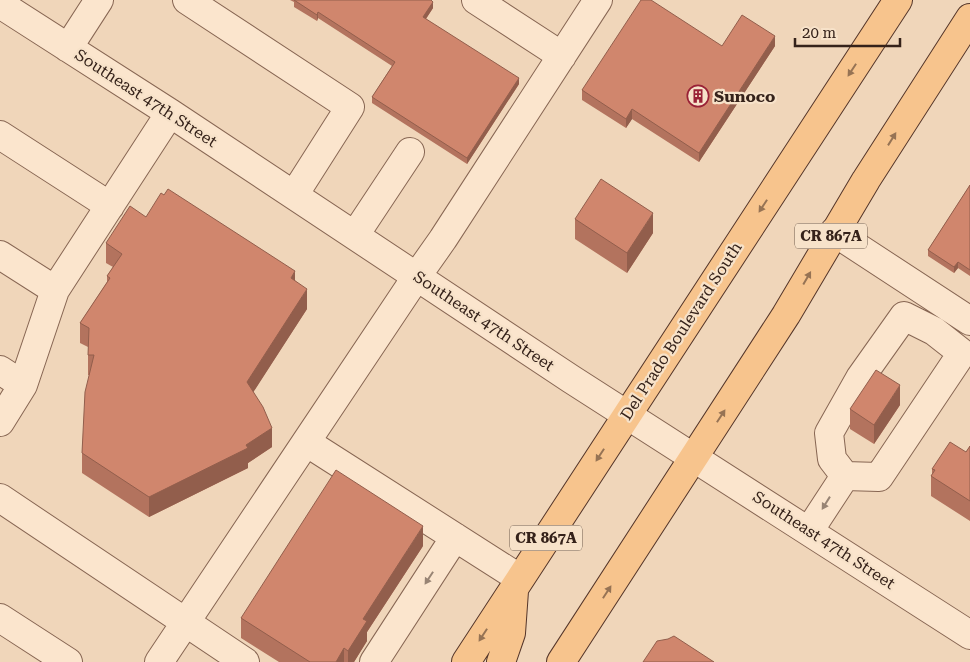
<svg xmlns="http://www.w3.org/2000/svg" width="970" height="662" font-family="'Roboto Serif',serif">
	<rect width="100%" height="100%" fill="#f0d6ba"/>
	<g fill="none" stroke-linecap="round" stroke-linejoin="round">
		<g stroke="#876653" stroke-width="30">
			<path id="minor" d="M 187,0 L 350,107 L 294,195
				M 476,0 L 562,56
				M 0,4 L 170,113 L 571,379 L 970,635
				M 68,48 L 99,0
				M 0,135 L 110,206
				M 834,232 L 970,321
				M 355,235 L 410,152
				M 0,255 L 55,290
				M 904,316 L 934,331 L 962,353 L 879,477 L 845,476 L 832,459 L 829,433 L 860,378 Z
				M 0,370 L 23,385
				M 0,422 L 23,385 L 55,290 L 170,113
				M 306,442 L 519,578
				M 0,498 L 245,662
				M 809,531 L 845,476
				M 0,618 L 68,662
				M 159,662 L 417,276 L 443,239 L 598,0
				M 374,662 L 455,537"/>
		</g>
		<g stroke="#543529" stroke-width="30">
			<path id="major" d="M 466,662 L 898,0
				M 501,662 L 511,633 L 514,591
				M 561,662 L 786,315 L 866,180 L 970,18"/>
		</g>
		<use href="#minor" stroke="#fbe5cd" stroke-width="28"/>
		<use href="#major" stroke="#f7c48d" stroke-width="28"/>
	</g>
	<path fill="#b3735e" d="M 290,0 L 431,0 L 433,8 L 426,19 L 519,84 L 467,164 L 372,103 L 372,97 L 392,66 L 318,18 L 317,21 L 294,7 L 294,2 Z
		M 722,46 L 775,46 L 699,162 L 632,119 L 626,128 L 582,100 L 582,90 Z
		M 970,185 L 970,276 L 958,268 L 954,273 L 928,256 L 928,250 Z
		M 146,217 L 295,280 L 307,309 L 253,392 L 272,447 L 248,463 L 248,468 L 149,517 L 82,473 L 82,453 L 89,375 L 88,375 L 88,347 L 80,343 L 80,323 L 107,282 L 107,276 L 113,267 L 106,263 L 106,243 Z
		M 575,219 L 653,233 L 627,273 L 575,239 Z
		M 900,405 L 874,444 L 850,429 L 850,409 Z
		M 970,446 L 970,521 L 931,496 L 931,476 L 932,474 L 932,469 L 966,452 Z
		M 423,546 L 367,632 L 367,641 L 354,662 L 279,662 L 241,638 L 241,618 Z"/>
	<path fill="#925e4c" d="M 433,2 L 433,8 L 423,23 L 423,17 Z
		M 318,12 L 318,18 L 317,21 L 317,15 Z
		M 775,36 L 775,46 L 699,162 L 699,153 Z
		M 519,78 L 519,84 L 467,164 L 467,158 Z
		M 632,109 L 632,119 L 626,128 L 626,119 Z
		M 653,213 L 653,233 L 627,273 L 627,253 Z
		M 958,262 L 958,268 L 954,273 L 954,267 Z
		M 295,271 L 295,291 L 291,278 Z
		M 307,289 L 307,309 L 247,402 L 247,382 Z
		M 900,385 L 900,405 L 874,444 L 874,425 Z
		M 272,428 L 272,447 L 248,463 L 248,468 L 149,517 L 149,497 Z
		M 423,526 L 423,546 L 367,632 L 367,641 L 354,662 L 348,662 L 348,651 L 363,619 Z
		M 344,648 L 344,662 L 336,662 Z"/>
	<path fill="#d0866d" stroke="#925e4c" d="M 294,0 L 431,0 L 433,2 L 423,17 L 519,78 L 467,158 L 372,97 L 395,62 L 318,12 L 317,15 Z
		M 641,0 L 651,0 L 722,46 L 742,15 L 775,36 L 699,153 L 632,109 L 626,119 L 582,90 Z
		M 601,179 L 653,213 L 627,253 L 575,219 Z
		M 970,185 L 970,270 L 958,262 L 954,267 L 928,250 Z
		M 168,189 L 295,271 L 291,278 L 307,289 L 247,382 L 263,407 L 272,428 L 246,445 L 248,448 L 149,497 L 82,453 L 85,392 L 94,355 L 88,355 L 89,328 L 80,323 L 110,278 L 107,276 L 122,254 L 106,243 L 130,206 L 146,217 L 161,193 L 164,195 Z
		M 876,370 L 900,385 L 874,425 L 850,409 Z
		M 950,442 L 966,452 L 970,446 L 970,501 L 931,476 L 935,470 L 932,469 Z
		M 336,470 L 423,526 L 363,619 L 367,621 L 348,651 L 344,648 L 336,662 L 310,662 L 241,618 Z
		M 674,636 L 714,662 L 643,662 L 657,641 L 668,639 Z"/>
	<defs><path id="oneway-solid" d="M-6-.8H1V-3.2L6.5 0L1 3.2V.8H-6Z" transform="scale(1.25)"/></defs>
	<g fill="#967354">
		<use href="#oneway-solid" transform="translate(852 70) rotate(123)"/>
		<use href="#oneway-solid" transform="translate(892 139) rotate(-58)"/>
		<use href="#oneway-solid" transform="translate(763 206) rotate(123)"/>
		<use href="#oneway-solid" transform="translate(807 278) rotate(-60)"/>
		<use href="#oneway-solid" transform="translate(721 416) rotate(-57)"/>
		<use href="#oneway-solid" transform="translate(600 455) rotate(123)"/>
		<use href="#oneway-solid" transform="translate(607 592) rotate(-57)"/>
		<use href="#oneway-solid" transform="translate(483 635) rotate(123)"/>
	</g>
	<g fill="#988474">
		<use href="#oneway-solid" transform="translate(826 503) rotate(122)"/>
		<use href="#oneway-solid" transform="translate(429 578) rotate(123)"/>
	</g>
	<defs>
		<g id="building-ring" transform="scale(1.125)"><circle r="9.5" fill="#f7e2c9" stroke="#992136" stroke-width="1.5"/><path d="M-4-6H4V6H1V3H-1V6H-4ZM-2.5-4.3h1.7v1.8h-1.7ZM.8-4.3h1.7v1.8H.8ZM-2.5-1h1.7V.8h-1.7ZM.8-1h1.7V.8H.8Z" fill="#992136"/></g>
	</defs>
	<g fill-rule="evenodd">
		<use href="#building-ring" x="698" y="96"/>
	</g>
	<g text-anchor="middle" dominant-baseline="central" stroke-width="4.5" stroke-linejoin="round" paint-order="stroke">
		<g fill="#f7e2c9" stroke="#6f5c4e" stroke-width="1">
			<rect x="795" y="223.5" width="72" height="25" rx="4"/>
			<rect x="510" y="525.5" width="72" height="25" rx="4"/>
		</g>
		<g font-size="15" font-weight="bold" fill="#35221a">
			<text x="831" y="236">CR 867A</text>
			<text x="546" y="538">CR 867A</text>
		</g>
		<g font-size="16" font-weight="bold" fill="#35221a" stroke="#f7e2c9" text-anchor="start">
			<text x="714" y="96">Sunoco</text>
		</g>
		<g font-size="16" fill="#35221a" stroke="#f7e2c9">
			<text transform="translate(146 98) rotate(33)">Southeast 47th Street</text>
			<text transform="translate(484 321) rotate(34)">Southeast 47th Street</text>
			<text transform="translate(681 331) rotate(-57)">Del Prado Boulevard South</text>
			<text transform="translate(824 540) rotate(33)">Southeast 47th Street</text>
		</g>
	</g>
	<path d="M795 38v8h105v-8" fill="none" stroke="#35221a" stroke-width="2.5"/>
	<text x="802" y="38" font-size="15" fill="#35221a" stroke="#f7e2c9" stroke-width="4" paint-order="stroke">20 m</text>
</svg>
